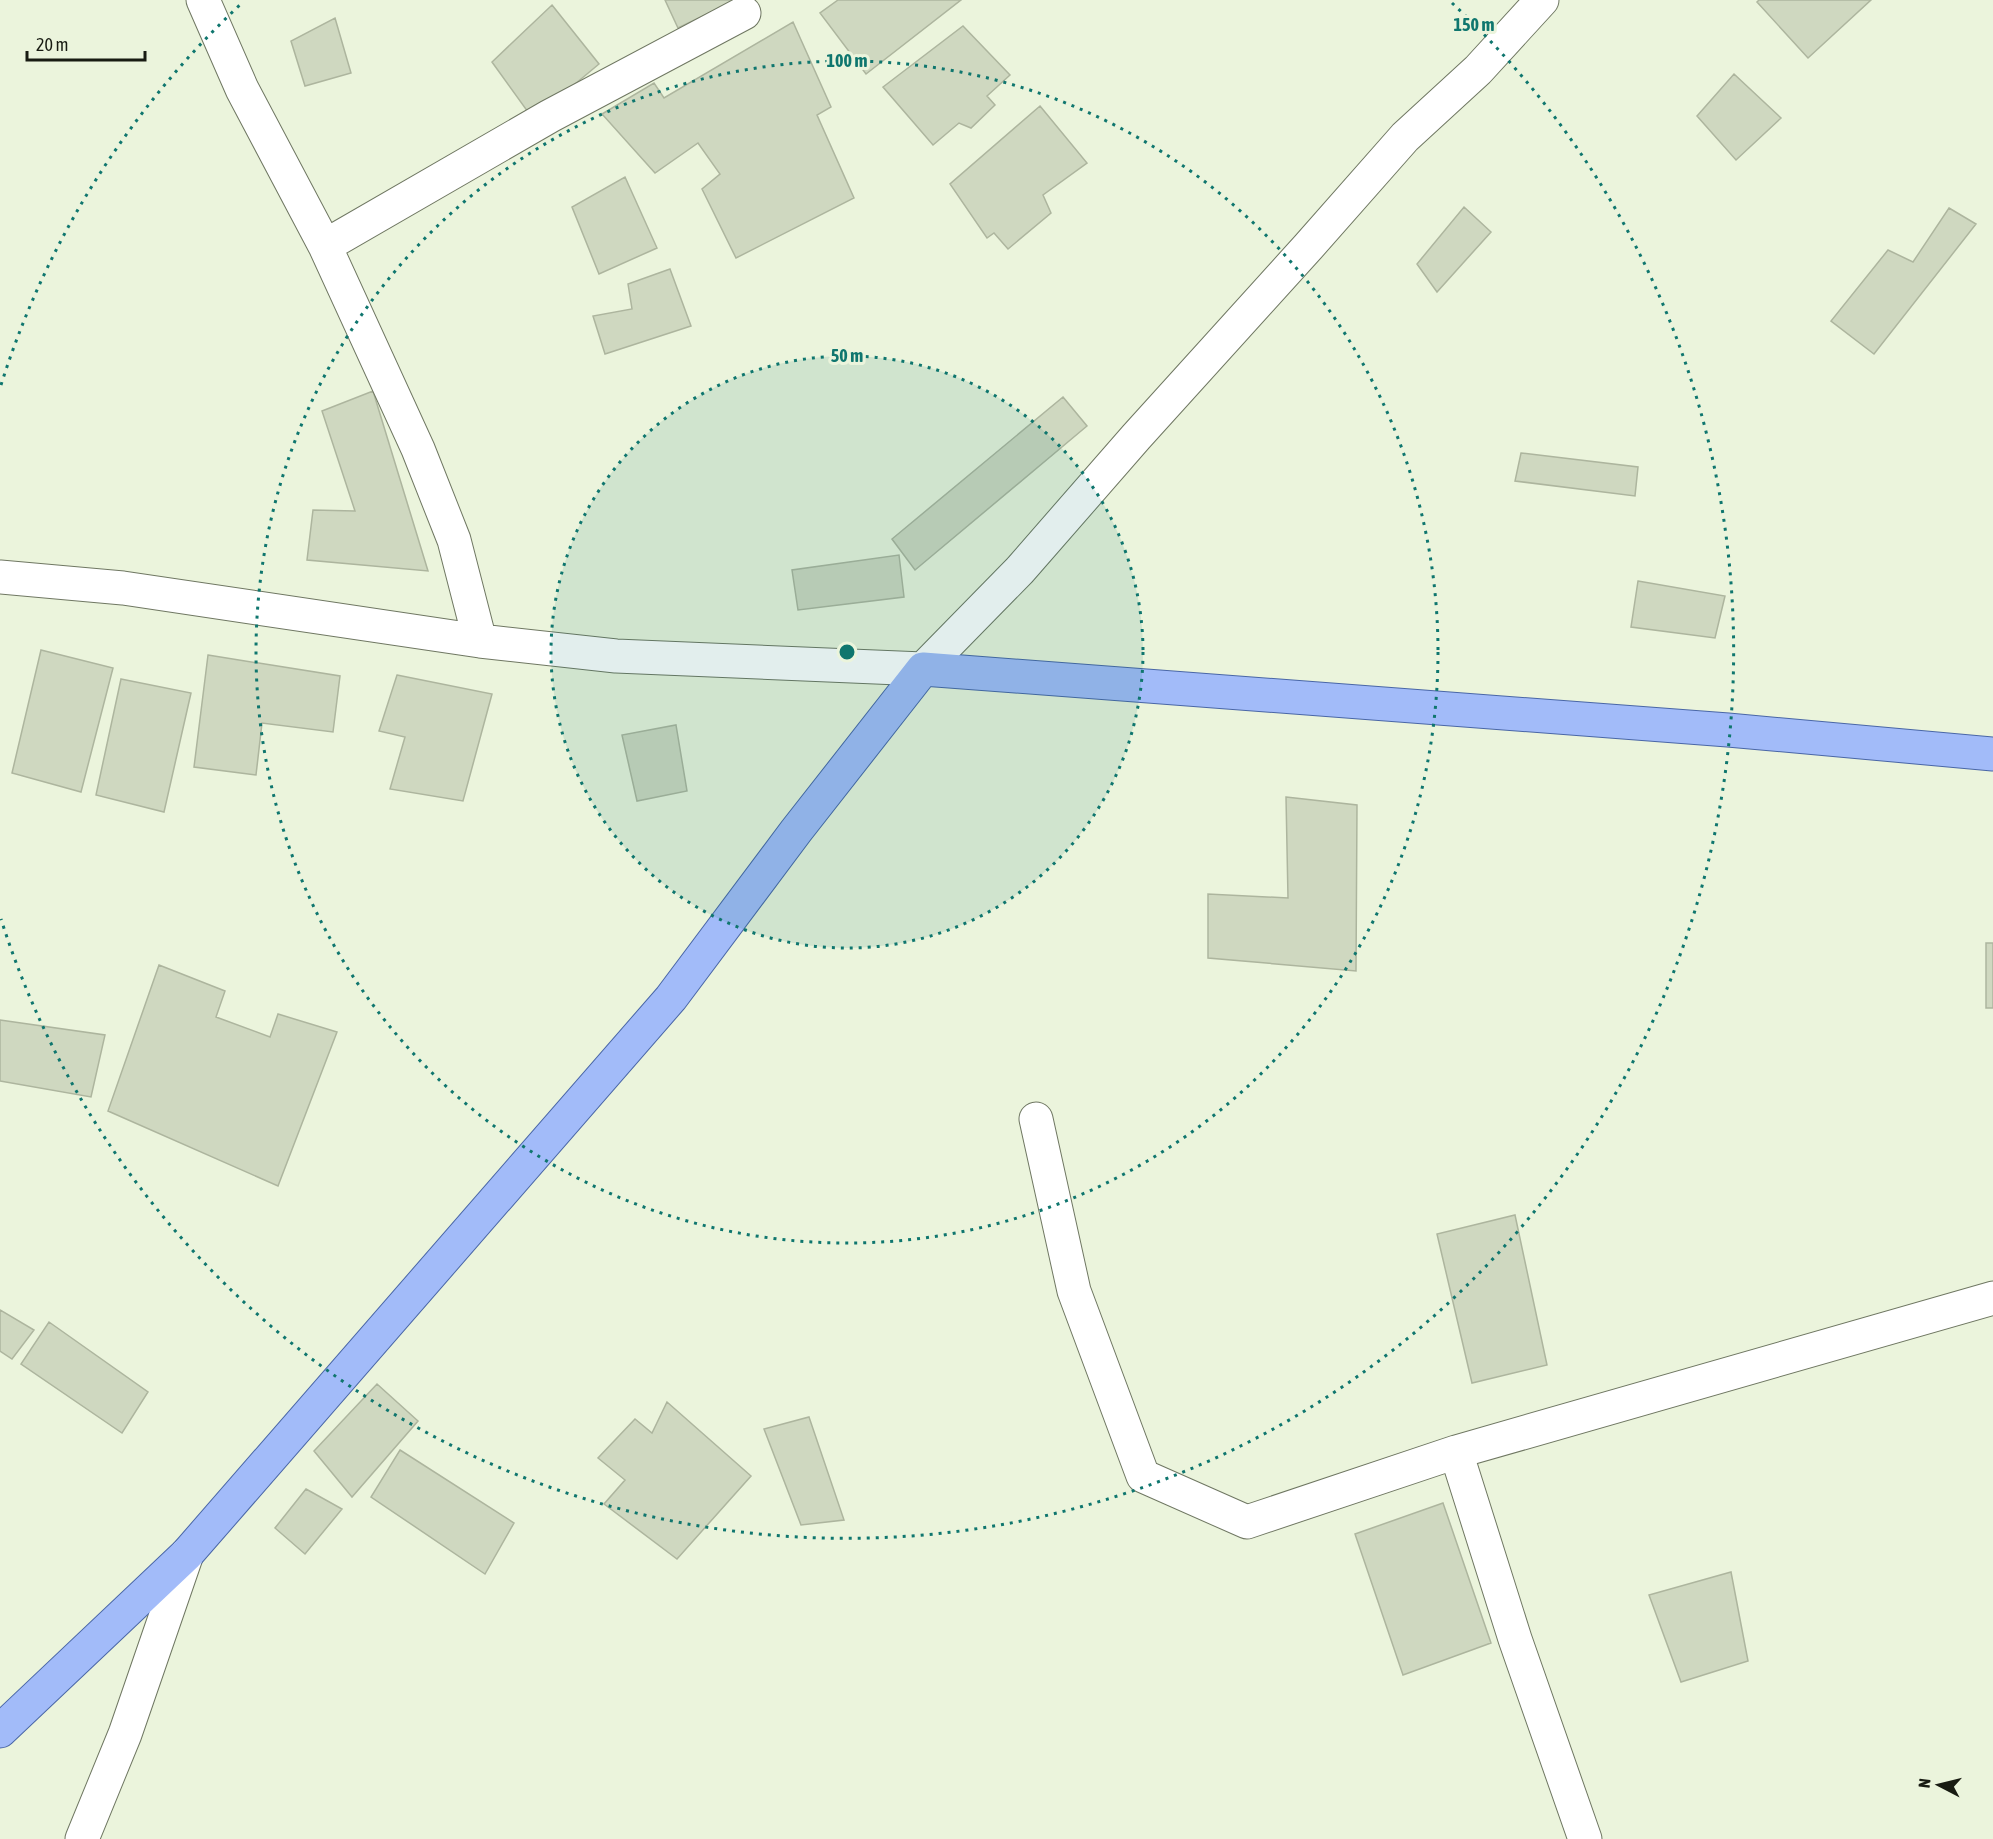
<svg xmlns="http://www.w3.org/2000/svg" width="1993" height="1839" font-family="'Asap Condensed',sans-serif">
	<rect width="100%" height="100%" fill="#ebf4dc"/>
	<path fill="#cfd8c0" stroke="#adb59e" stroke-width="1.5" d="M 665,0 L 736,0 L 678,28 Z
		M 838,0 L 961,0 L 866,74 L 820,13 Z
		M 1759,0 L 1871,0 L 1808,58 L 1757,2 Z
		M 552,5 L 599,64 L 533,119 L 492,62 Z
		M 335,18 L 351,73 L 305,86 L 291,41 Z
		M 793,22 L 831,107 L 817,115 L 854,198 L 736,258 L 702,189 L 720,174 L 698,143 L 655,173 L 602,114 L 654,83 L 664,98 Z
		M 963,26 L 1010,75 L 987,96 L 995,105 L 971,128 L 959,123 L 933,145 L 883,87 Z
		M 1734,74 L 1781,118 L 1736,160 L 1697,116 Z
		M 1040,106 L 1087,163 L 1043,195 L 1051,213 L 1008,249 L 994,233 L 987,238 L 950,184 Z
		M 625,177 L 657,248 L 599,274 L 572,207 Z
		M 1464,207 L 1491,232 L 1437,292 L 1417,264 Z
		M 1949,208 L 1976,224 L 1874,354 L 1831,321 L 1888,250 L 1913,262 Z
		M 670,269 L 691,326 L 605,354 L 593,316 L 632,309 L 628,284 Z
		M 373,391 L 428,571 L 307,560 L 313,510 L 355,511 L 322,411 Z
		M 1063,397 L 1087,426 L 915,570 L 892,539 Z
		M 1521,453 L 1638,467 L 1635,496 L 1515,481 Z
		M 899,555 L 904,597 L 798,610 L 792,570 Z
		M 1638,581 L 1725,596 L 1715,638 L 1631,627 Z
		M 41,650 L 113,668 L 81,792 L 12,773 Z
		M 208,655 L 340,676 L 333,732 L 262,723 L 256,775 L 194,767 Z
		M 397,675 L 492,694 L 463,801 L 390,789 L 405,737 L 379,731 Z
		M 121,679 L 191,693 L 164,812 L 96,795 Z
		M 676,725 L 687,791 L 637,801 L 622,735 Z
		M 1286,797 L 1357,805 L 1356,971 L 1208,958 L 1208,894 L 1288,898 Z
		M 1986,943 L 1993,943 L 1993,1008 L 1986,1008 Z
		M 159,965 L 225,991 L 216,1017 L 270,1037 L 278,1014 L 337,1032 L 278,1186 L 108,1111 Z
		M 0,1020 L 105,1035 L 91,1097 L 0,1081 Z
		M 1515,1215 L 1547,1365 L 1472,1383 L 1437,1234 Z
		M 0,1310 L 34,1330 L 12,1359 L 0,1351 Z
		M 49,1322 L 148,1392 L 122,1433 L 21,1364 Z
		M 377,1384 L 418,1421 L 352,1497 L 314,1451 Z
		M 667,1402 L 751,1476 L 677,1559 L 604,1504 L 625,1480 L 598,1458 L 635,1419 L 652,1433 Z
		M 809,1417 L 844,1520 L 801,1525 L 764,1429 Z
		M 400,1450 L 514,1523 L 485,1574 L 371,1497 Z
		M 306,1489 L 342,1509 L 305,1554 L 275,1528 Z
		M 1443,1503 L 1491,1643 L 1403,1675 L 1355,1534 Z
		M 1731,1572 L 1748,1661 L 1681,1682 L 1649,1595 Z"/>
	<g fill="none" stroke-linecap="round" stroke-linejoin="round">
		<g stroke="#6f7762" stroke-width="35">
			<path id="minor" d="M 203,0 L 242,89 L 325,246 L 418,449 L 454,540 L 480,641
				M 325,246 L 550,116 L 744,13
				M 0,577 L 123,588 L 480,641 L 616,656 L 923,669 L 1020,570 L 1136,437 L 1308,247 L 1405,137 L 1478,70 L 1542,0
				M 1036,1119 L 1074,1291 L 1143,1476 L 1247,1522 L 1456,1452 L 1515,1639 L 1585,1839
				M 1456,1452 L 1993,1298
				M 82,1839 L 125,1734 L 187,1554"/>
		</g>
		<g stroke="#4966a6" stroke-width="35">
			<path id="major" d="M 0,1731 L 187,1554 L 671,998 L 796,831 L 923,669 L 1728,730 L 1993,754"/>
		</g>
		<use href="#minor" stroke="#fff" stroke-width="33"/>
		<use href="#major" stroke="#a2bbf9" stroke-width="33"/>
	</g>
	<circle cx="847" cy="652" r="296" fill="#0f766e" fill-opacity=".12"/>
	<g fill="none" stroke="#0f766e" stroke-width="3" stroke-dasharray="3 6">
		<circle cx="847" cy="652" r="296"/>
		<circle cx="847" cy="652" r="591"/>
		<path d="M1 385A887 887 0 0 1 242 3M1452 3A887 887 0 1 1 1 919"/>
	</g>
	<circle cx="847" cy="652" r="9" fill="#0f766e" stroke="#ebf4dc" stroke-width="3"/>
	<g font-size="18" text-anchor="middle" font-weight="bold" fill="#0f766e" stroke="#ebf4dc" stroke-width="6" stroke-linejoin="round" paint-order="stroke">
		<text x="1474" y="31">150 m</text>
		<text x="847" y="67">100 m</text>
		<text x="847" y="362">50 m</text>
	</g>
	<g transform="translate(1939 1785) rotate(277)" stroke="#ebf4dc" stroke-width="4.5" paint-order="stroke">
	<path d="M0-4.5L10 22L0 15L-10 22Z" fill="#181b12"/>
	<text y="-9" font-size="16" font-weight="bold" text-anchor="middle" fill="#181b12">N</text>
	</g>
	<path d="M27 51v9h118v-9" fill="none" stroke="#181b12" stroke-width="3"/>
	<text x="36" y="51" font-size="18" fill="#181b12" stroke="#ebf4dc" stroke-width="4.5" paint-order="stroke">20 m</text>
</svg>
